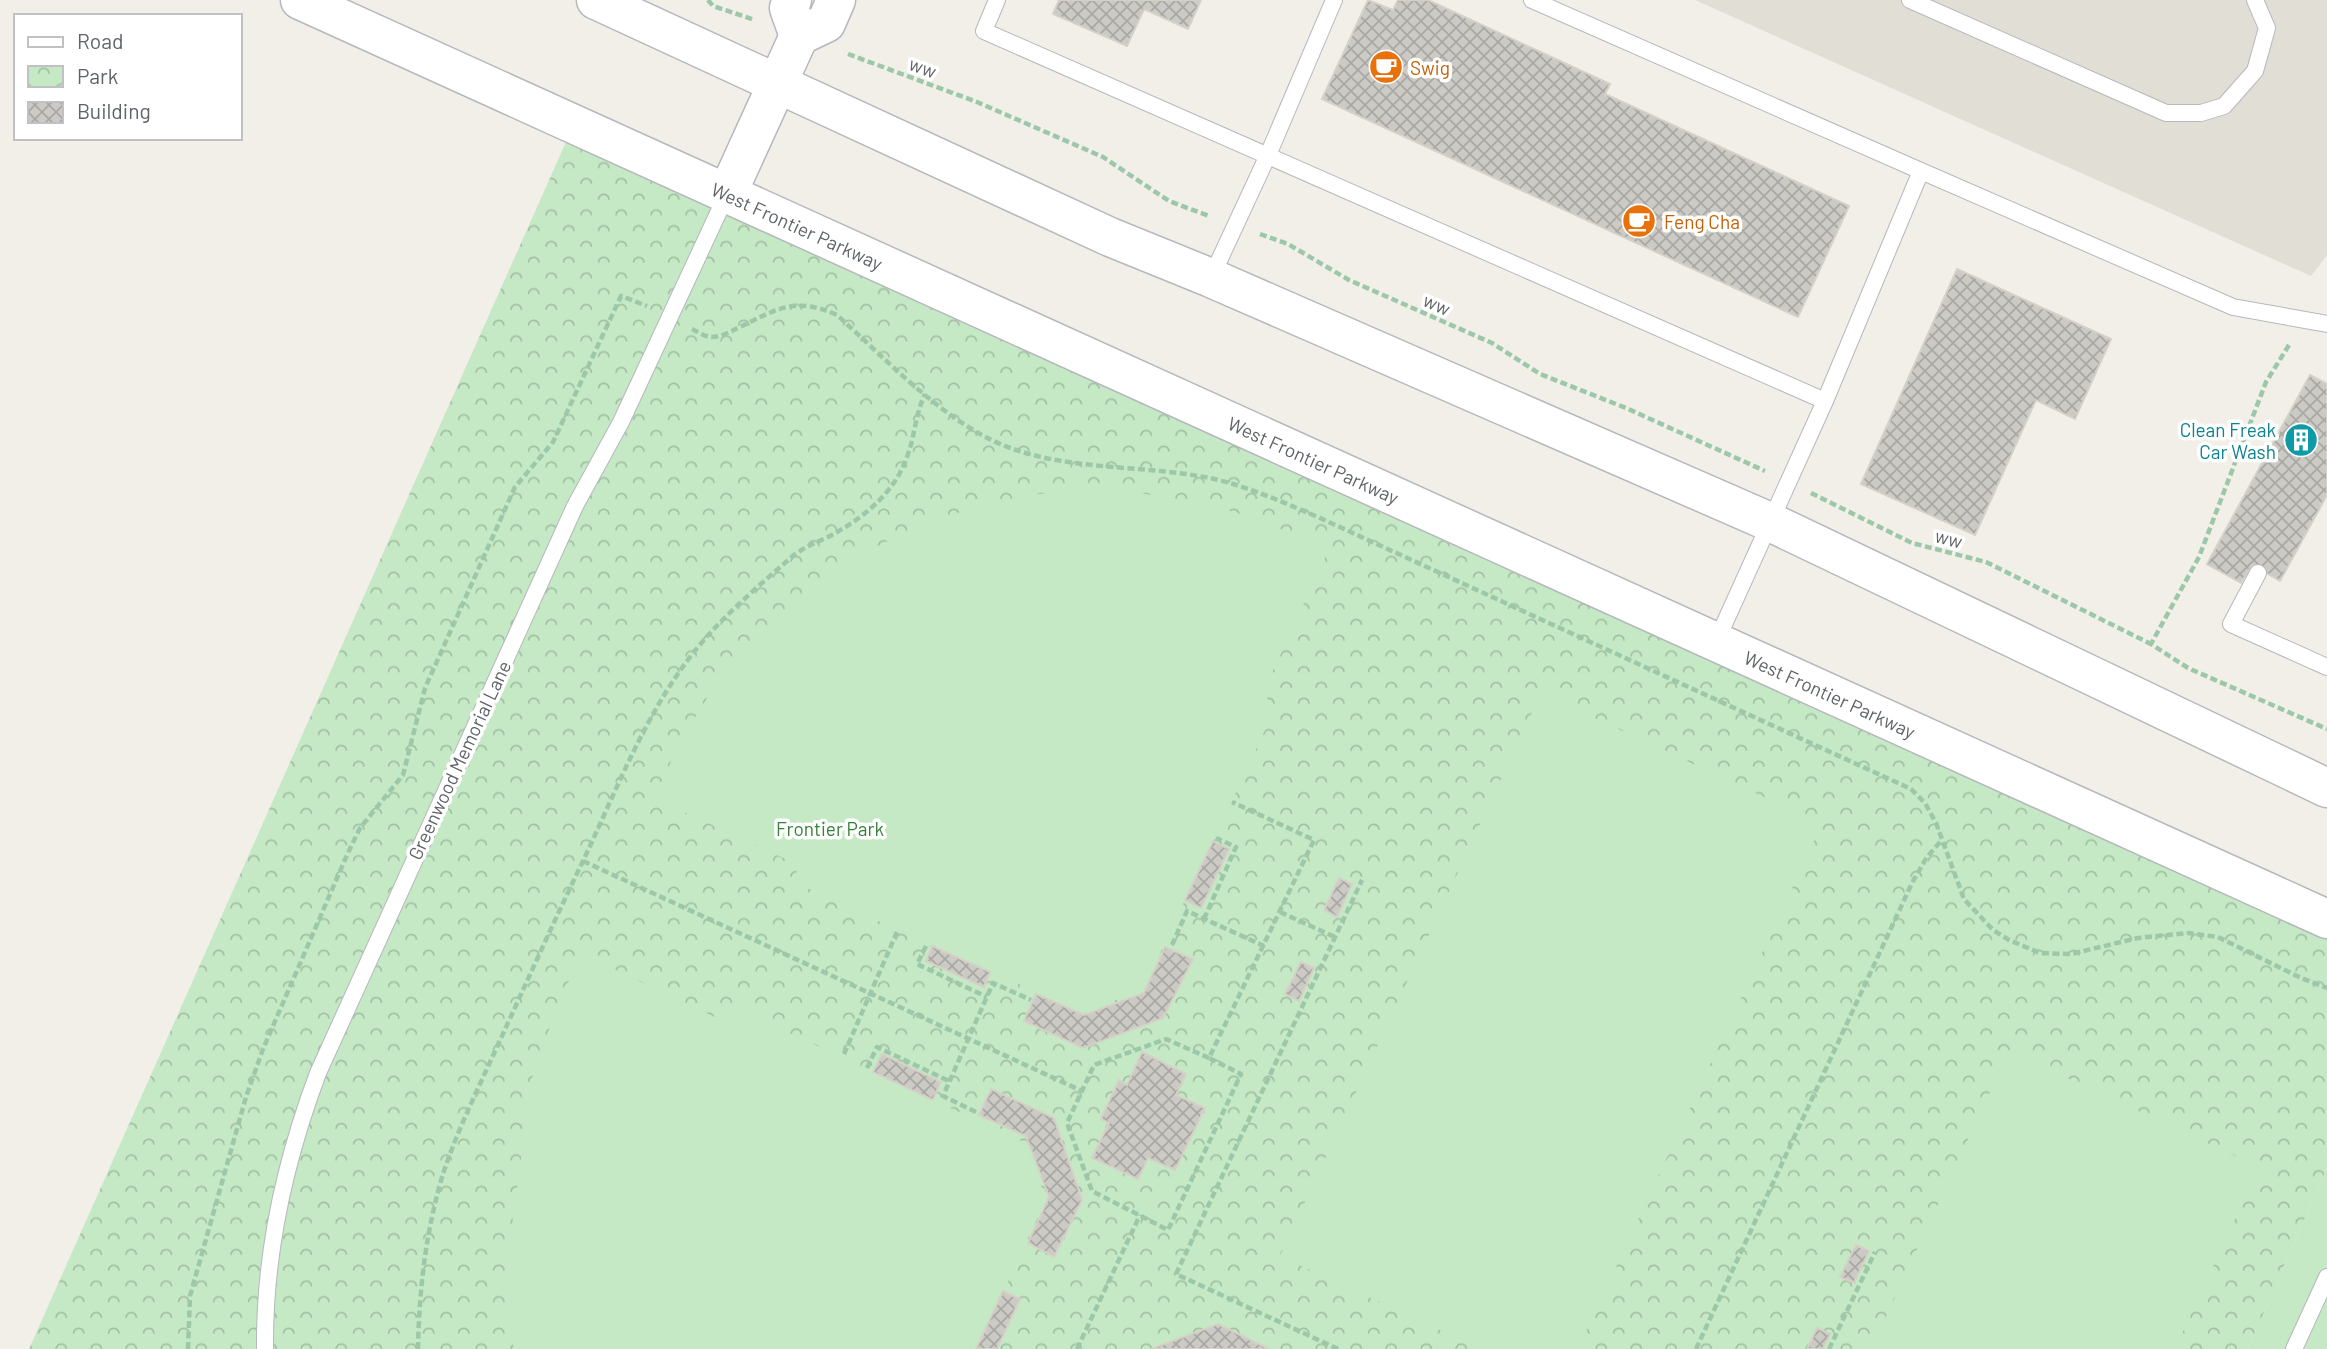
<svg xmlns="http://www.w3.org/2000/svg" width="2327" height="1349" font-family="Barlow,sans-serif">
	<defs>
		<pattern id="park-crowns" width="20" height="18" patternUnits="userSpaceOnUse" patternTransform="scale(1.75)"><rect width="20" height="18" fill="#c5e8c5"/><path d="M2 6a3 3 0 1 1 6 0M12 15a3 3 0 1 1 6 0" fill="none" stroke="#a3c0a4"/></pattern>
		<pattern id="building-cross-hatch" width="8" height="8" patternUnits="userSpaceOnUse" patternTransform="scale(1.75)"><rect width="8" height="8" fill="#cccac5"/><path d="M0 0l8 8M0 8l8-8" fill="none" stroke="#a9a8a4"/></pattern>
	</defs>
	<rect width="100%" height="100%" fill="#f1efe8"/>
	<path fill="#e1ded6" d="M 1695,0 L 2327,0 L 2327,255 L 2311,276 Z"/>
	<path fill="url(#park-crowns)" d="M 566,142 L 2327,926 L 2327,1168 L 2248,1349 L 29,1349 Z"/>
	<path fill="#c5e8c5" d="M 1127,491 L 1212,505 L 1259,520 L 1329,549 L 1264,690 L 1273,713 L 1213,841 L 1229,849 L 1201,908 L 1185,900 L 1143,990 L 1083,1012 L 991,972 L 984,987 L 926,961 L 932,946 L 803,886 L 792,862 L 654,798 C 670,762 688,727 709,695 C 782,586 899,519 1026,496 C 1055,490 1097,493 1127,491 Z
		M 1541,693 L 1822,824 L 1578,1349 L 1481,1349 L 1280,1256 Z
		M 580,953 L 721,1020 L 743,1011 L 873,1072 L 882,1054 L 941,1082 L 933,1100 L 1026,1143 L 1046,1200 L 1004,1290 L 1020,1299 L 997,1349 L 514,1349 L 506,1315 L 505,1277 L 532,1078 L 547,1035 Z
		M 2009,1051 L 2259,1167 L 2175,1349 L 1871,1349 Z
		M 2327,1168 L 2327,1349 L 2248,1349 Z"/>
	<path fill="url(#building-cross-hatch)" stroke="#d6d1c6" stroke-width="2" d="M 1059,0 L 1201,0 L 1188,29 L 1144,9 L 1127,46 L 1053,14 Z
		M 1368,0 L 1393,10 L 1398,0 L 1428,0 L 1610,84 L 1605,94 L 1849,206 L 1798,317 L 1322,99 Z
		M 1957,269 L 2111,339 L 2075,419 L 2036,400 L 1975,535 L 1861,484 Z
		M 2310,375 L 2327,384 L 2327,495 L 2280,581 L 2252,565 L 2241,583 L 2207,564 Z
		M 1213,841 L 1229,849 L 1201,908 L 1185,900 Z
		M 1339,878 L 1352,884 L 1337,917 L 1324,910 Z
		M 932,946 L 990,972 L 984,987 L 926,961 Z
		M 1165,947 L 1193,959 L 1163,1018 L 1083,1048 L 1024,1021 L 1036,994 L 1084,1015 L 1144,993 Z
		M 1301,962 L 1314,968 L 1299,1001 L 1285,994 Z
		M 1142,1052 L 1186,1074 L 1176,1095 L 1205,1108 L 1175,1170 L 1148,1158 L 1138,1179 L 1092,1158 L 1109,1123 L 1101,1119 L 1119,1080 L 1127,1085 Z
		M 882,1054 L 941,1082 L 933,1100 L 873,1072 Z
		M 991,1089 L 1054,1118 L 1082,1200 L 1054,1257 L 1028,1243 L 1049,1197 L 1026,1136 L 979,1115 Z
		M 1856,1245 L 1869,1251 L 1854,1283 L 1840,1277 Z
		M 1003,1291 L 1020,1299 L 997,1349 L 976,1349 Z
		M 1218,1324 L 1269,1349 L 1151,1349 Z
		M 1817,1328 L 1830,1334 L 1823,1349 L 1807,1349 Z"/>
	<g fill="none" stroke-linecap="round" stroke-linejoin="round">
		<g stroke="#b5b8bc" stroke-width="18">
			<path id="service" d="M 997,0 L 984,31 L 1825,401
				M 1532,0 L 1921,171 L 1825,401 L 1716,642
				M 1910,0 L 2166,113 L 2201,113 L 2224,106 L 2255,71 L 2267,28 L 2255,0
				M 1921,171 L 2233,307 L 2327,324
				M 1211,278 L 1268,155 L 1334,0
				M 2258,573 L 2231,624 L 2327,667
				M 265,1349 C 264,1254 285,1161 318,1073 L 575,506 L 621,422 L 727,194
				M 2294,1349 L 2327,1277"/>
		</g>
		<g stroke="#b5b8bc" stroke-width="41">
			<g id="tertiary">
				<path id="s1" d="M 300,0 L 2327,919"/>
				<path d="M 596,0 L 1110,237 L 1211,278 L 1770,522 L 2327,788"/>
				<path d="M 792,0 L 789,8 L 799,36"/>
				<path d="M 727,194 L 799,36 L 826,23 L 836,0"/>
			</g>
		</g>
		<path stroke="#9cc7a9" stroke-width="4.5" stroke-dasharray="7 3.5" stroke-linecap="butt" d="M 708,0 L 713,6 L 755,20
			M 848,54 L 977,102 L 1103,157 L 1169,201 L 1209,216
			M 1260,234 L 1288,244 L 1349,280 L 1492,343 L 1540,374 L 1626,408 L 1765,471
			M 692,329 C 698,332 705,337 712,337 C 721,337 730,332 738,328 C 777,309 795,296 837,315 C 886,359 943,421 1005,446 C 1066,470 1134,465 1199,476 C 1241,483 1280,501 1320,518 L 1911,789 L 1925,803 L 1936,823 L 1964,899 L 1993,930 L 2009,940 L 2040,953 L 2071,954 L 2138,938 L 2188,933 L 2218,937 L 2301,978 L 2327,988
			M 2289,345 L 2266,382 L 2199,557 L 2151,644 L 2188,668 L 2327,729
			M 1811,493 L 1912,543 L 1986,562 L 2151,644
			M 583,861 L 1082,1091
			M 1280,912 L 1335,937
			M 1204,919 L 1236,847 L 1216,838
			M 1172,945 L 1187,911 L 1264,946
			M 926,946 L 917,964 L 987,997
			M 844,1054 L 897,932
			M 1209,1058 L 1166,1039 L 1094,1065 L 1067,1123 L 1092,1191 L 1168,1230 L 1241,1074 L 1209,1058 L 1314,840 L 1232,802
			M 867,1068 L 877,1047 L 949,1081
			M 976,1112 L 943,1096 L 993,983 L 1031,1000
			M 188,1349 L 190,1296 L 246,1097 L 263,1049 L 347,855 L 360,828 L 403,775 L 425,688 L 515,487 L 553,442 L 621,296 L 647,306
			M 418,1349 C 419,1290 426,1228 444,1171 C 458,1129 478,1089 496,1049 C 525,986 553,923 583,861 C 617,789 647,709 698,647 C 726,613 761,584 794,555 C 805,547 815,543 828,537 C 862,519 894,494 907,457 C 915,436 915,415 925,394
			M 1077,1349 L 1140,1215
			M 1338,1349 L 1176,1274 L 1362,880
			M 1696,1349 L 1912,883 L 1927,857 L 1941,841
			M 1829,1349 L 1875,1252"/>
		<use href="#service" stroke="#fff" stroke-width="16"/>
		<use href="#tertiary" stroke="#fff" stroke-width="38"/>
	</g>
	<defs>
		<g id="cafe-disc" transform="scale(1.75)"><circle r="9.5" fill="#e8710a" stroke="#fff"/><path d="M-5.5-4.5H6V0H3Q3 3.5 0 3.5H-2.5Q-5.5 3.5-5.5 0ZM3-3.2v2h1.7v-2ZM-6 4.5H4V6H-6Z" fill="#fff"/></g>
		<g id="building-disc" transform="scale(1.75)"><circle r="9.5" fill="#0f9aa8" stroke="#fff"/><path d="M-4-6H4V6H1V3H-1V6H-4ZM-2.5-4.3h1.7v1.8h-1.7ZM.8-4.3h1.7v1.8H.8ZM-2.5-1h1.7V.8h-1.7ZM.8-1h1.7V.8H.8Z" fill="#fff"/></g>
	</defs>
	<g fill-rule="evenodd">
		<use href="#cafe-disc" x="1386" y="67"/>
		<use href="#cafe-disc" x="1639" y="221"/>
		<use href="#building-disc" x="2301" y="440"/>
	</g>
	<g text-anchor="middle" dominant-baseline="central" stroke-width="7" stroke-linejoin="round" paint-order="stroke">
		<g font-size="19" fill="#5f6368" stroke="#fff">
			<text transform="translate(923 67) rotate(20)">ww</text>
			<text stroke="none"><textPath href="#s1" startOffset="546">West Frontier Parkway</textPath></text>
			<text transform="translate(1437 304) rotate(24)">ww</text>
			<text stroke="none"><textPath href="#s1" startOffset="1113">West Frontier Parkway</textPath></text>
			<text transform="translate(1949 538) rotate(15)">ww</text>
			<text stroke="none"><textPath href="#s1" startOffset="1680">West Frontier Parkway</textPath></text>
			<text transform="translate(459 760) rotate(-65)">Greenwood Memorial Lane</text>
		</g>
		<g font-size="19" fill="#c56008" stroke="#fff" text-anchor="start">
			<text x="1410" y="67">Swig</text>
			<text x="1664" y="221">Feng Cha</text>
		</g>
		<g font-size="19" fill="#0d838f" stroke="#fff" text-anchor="end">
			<text x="2276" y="429">Clean Freak<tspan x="2276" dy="22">Car Wash</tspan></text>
		</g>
		<g font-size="19" fill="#348238" stroke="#fff">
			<text x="830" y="828">Frontier Park</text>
		</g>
	</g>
	<rect x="14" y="14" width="228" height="126" fill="#ffffff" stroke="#bfc1c3" stroke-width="2"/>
	<rect x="28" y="37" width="35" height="10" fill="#ffffff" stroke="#bfc1c3" stroke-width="2"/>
	<text x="77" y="49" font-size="21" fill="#5f6368">Road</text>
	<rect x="28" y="66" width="35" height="21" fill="url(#park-crowns)" stroke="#bfc1c3" stroke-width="2"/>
	<text x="77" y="84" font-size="21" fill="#5f6368">Park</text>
	<rect x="28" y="102" width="35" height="21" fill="url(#building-cross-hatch)" stroke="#bfc1c3" stroke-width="2"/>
	<text x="77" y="119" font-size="21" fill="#5f6368">Building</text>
</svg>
